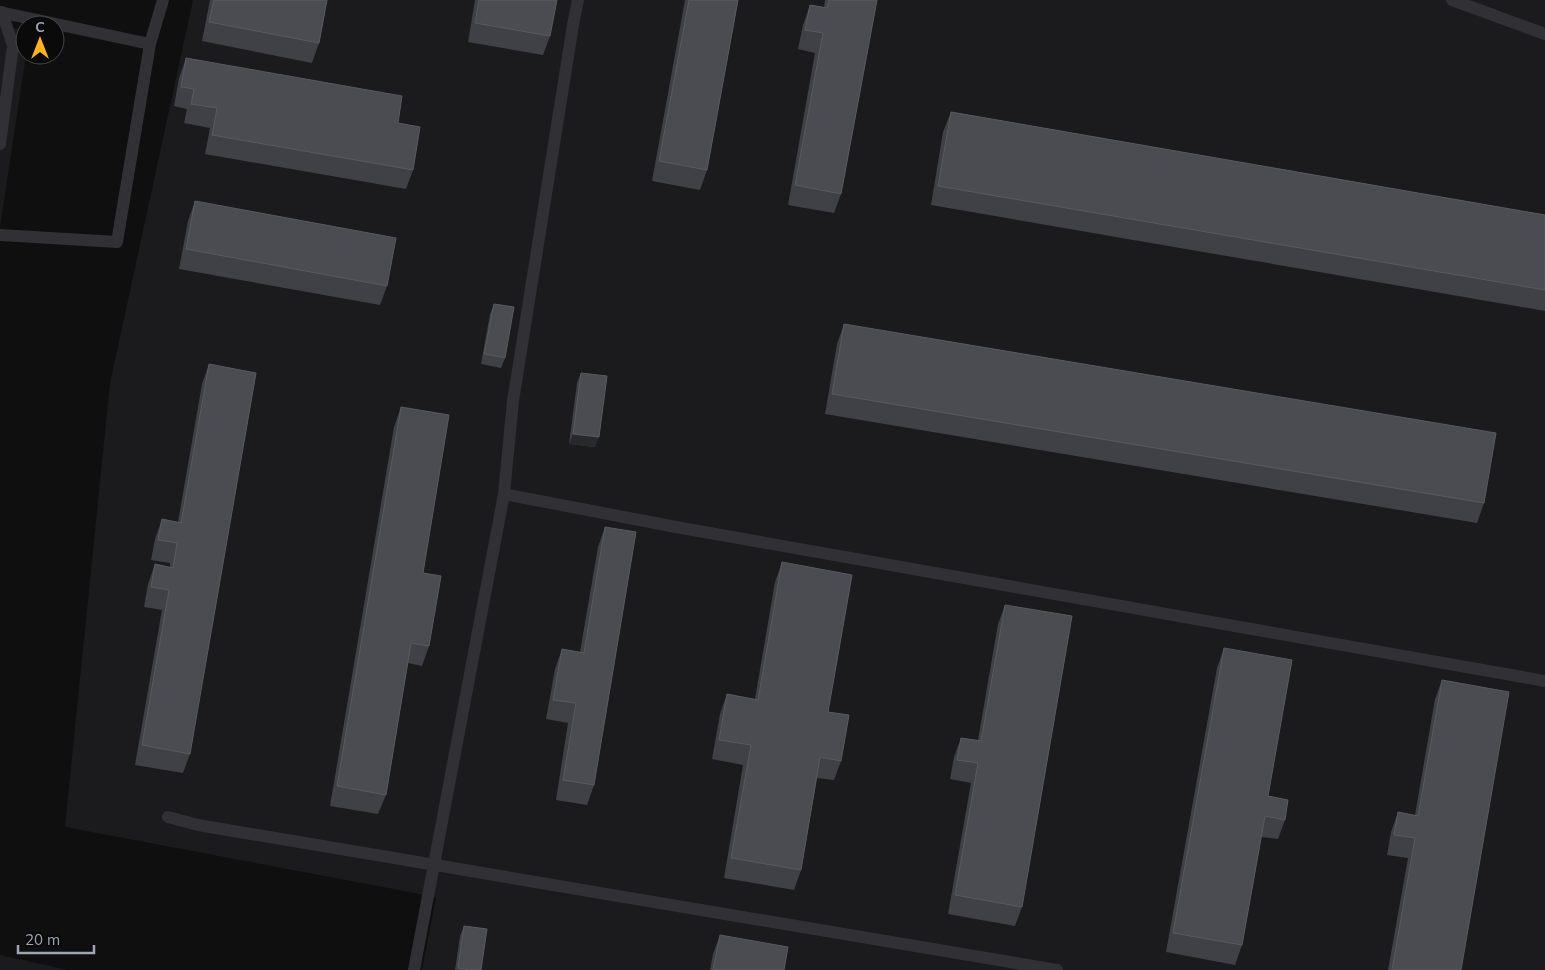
<svg xmlns="http://www.w3.org/2000/svg" width="1545" height="970" font-family="Mulish,sans-serif">
	<rect width="100%" height="100%" fill="#0f0f10"/>
	<path fill="#1b1b1d" d="M 193,0 L 1545,0 L 1545,970 L 422,970 L 436,897 L 65,827 L 110,383 Z
		M 0,26 L 25,30 L 25,55 L 26,55 L 0,227 Z
		M 0,955 L 68,970 L 0,970 Z"/>
	<g fill="none" stroke-linecap="round" stroke-linejoin="round">
		<path stroke="#303035" stroke-width="12" d="M 1452,0 L 1545,34
			M 0,12 L 150,44
			M 0,144 L 13,46 L 2,12
			M 0,235 L 117,242 L 150,44 L 163,0
			M 504,494 L 676,527 L 1545,681
			M 168,817 L 198,825 L 1057,970
			M 414,970 L 504,494 L 513,401 L 573,25 L 578,0"/>
	</g>
	<path fill="#3f4146" d="M 210,0 L 327,0 L 319,43 L 312,63 L 202,41 Z
		M 475,0 L 557,0 L 550,36 L 543,55 L 468,42 Z
		M 685,0 L 738,0 L 707,170 L 700,190 L 652,181 Z
		M 825,0 L 877,0 L 841,194 L 834,213 L 788,205 L 815,53 L 798,49 L 803,25 L 810,5 L 824,7 Z
		M 186,58 L 398,123 L 413,170 L 406,189 L 205,154 L 210,128 L 184,123 L 187,109 L 174,106 L 179,78 Z
		M 951,112 L 1545,215 L 1545,311 L 931,205 L 943,132 Z
		M 195,201 L 387,286 L 380,305 L 179,269 L 188,221 Z
		M 494,304 L 505,358 L 501,368 L 481,364 L 490,314 Z
		M 844,324 L 1484,503 L 1477,523 L 825,414 L 837,344 Z
		M 209,364 L 190,754 L 183,773 L 135,765 L 162,610 L 144,607 L 148,584 L 155,564 L 170,567 L 170,563 L 151,560 L 155,539 L 162,519 L 178,522 L 202,384 Z
		M 581,373 L 595,447 L 569,444 L 577,383 Z
		M 401,407 L 429,646 L 422,666 L 408,663 L 386,795 L 378,814 L 330,806 L 394,427 Z
		M 605,527 L 594,785 L 587,805 L 556,800 L 568,723 L 546,719 L 555,669 L 562,649 L 580,652 L 598,547 Z
		M 782,562 L 828,712 L 841,761 L 834,780 L 817,778 L 801,870 L 794,890 L 724,878 L 743,765 L 712,759 L 720,714 L 727,694 L 755,699 L 775,582 Z
		M 1005,605 L 1022,907 L 1015,926 L 948,914 L 971,783 L 950,779 L 954,757 L 961,738 L 978,740 L 998,624 Z
		M 1224,648 L 1268,796 L 1285,820 L 1278,839 L 1261,837 L 1242,945 L 1235,965 L 1166,952 L 1217,668 Z
		M 1442,680 L 1461,970 L 1388,970 L 1408,858 L 1387,855 L 1391,832 L 1398,812 L 1415,815 L 1435,699 Z
		M 464,926 L 481,970 L 455,970 L 460,936 Z
		M 720,935 L 784,970 L 710,970 L 713,954 Z"/>
	<path fill="#28292c" d="M 573,434 L 599,437 L 595,447 L 569,444 Z"/>
	<path fill="#4a4c52" stroke="#575a61" d="M 214,0 L 327,0 L 319,43 L 209,22 Z
		M 479,0 L 557,0 L 550,36 L 475,23 Z
		M 689,0 L 738,0 L 707,170 L 659,161 Z
		M 829,0 L 877,0 L 841,194 L 795,185 L 823,33 L 805,30 L 810,5 L 827,8 Z
		M 186,58 L 402,96 L 398,123 L 420,127 L 413,170 L 212,135 L 217,108 L 191,104 L 194,89 L 181,87 Z
		M 951,112 L 1545,215 L 1545,290 L 938,186 Z
		M 195,201 L 396,238 L 387,286 L 186,249 Z
		M 494,304 L 514,307 L 505,358 L 484,354 Z
		M 844,324 L 1496,433 L 1484,503 L 832,394 Z
		M 209,364 L 256,373 L 190,754 L 142,745 L 169,590 L 151,587 L 155,564 L 173,568 L 177,543 L 158,540 L 162,519 L 181,523 Z
		M 581,373 L 607,376 L 599,437 L 573,434 Z
		M 401,407 L 449,415 L 423,573 L 441,576 L 429,646 L 411,643 L 386,795 L 337,786 Z
		M 605,527 L 636,532 L 594,785 L 563,780 L 576,703 L 553,700 L 562,649 L 584,653 Z
		M 782,562 L 852,575 L 828,712 L 849,715 L 841,761 L 820,757 L 801,870 L 731,858 L 751,745 L 719,740 L 727,694 L 758,700 Z
		M 1005,605 L 1072,616 L 1022,907 L 955,895 L 978,763 L 957,760 L 961,738 L 981,741 Z
		M 1224,648 L 1292,660 L 1268,796 L 1288,800 L 1285,820 L 1265,816 L 1242,945 L 1173,933 Z
		M 1442,680 L 1509,692 L 1461,970 L 1392,970 L 1415,838 L 1394,835 L 1398,812 L 1418,816 Z
		M 464,926 L 487,929 L 481,970 L 470,970 L 458,968 Z
		M 720,935 L 788,947 L 784,970 L 713,970 Z"/>
	<g transform="translate(40 40)"><circle r="24" fill="#0a0a0b" stroke="#46484e"/>
	<path d="M0-4L9 19L0 12L-9 19Z" fill="#ffb318"/>
	<text y="-8" font-size="14" font-weight="bold" text-anchor="middle" fill="#9fa5b2">С</text>
	</g>
	<path d="M18 945v8h76v-8" fill="none" stroke="#9fa5b2" stroke-width="2.5"/>
	<text x="25" y="945" font-size="15" fill="#9fa5b2" stroke="#0a0a0b" stroke-width="4" paint-order="stroke">20 m</text>
</svg>
